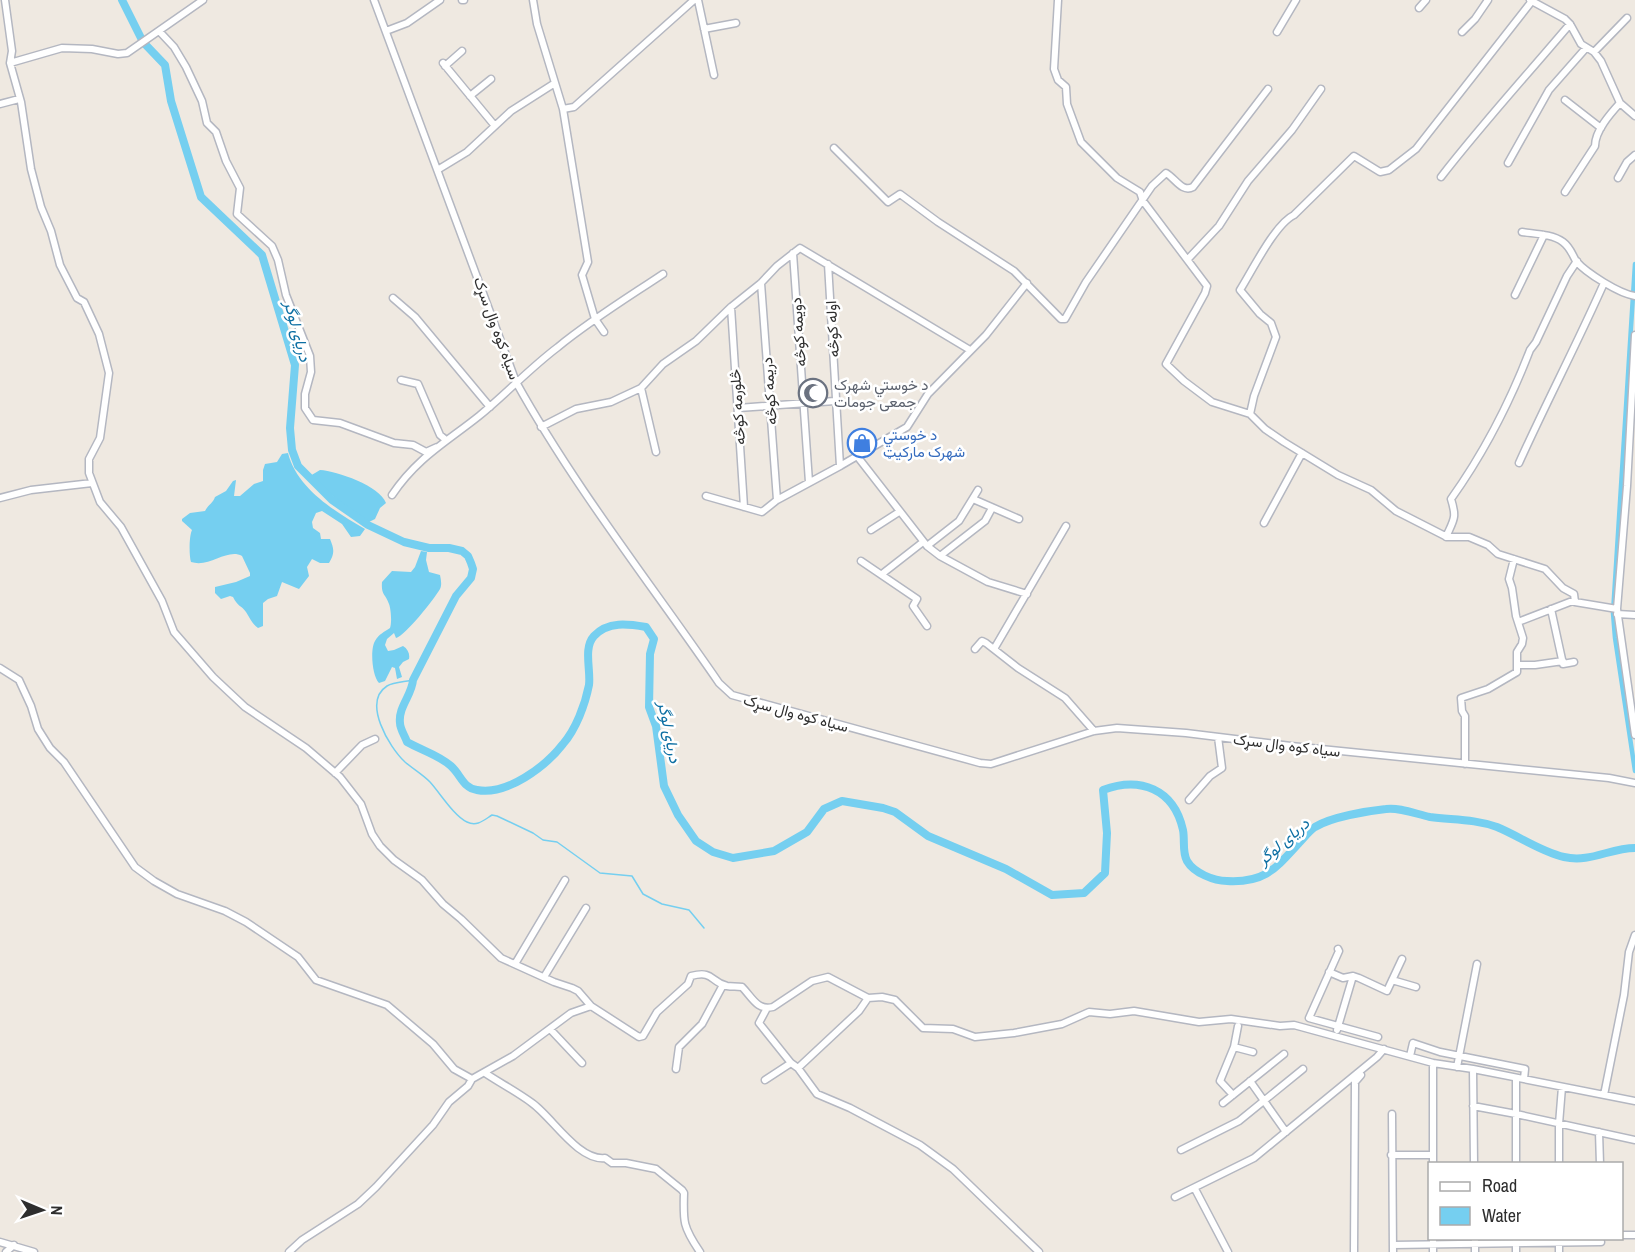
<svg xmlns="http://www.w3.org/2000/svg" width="1635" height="1252" font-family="'Archivo Narrow',Vazirmatn,sans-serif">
	<rect width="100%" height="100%" fill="#efe9e1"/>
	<path fill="#75cff0" d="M 288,453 C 297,489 336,512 365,529 L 360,536 L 351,537 L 342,524 L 322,511 L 316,513 L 312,522 L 313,528 L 320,533 L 321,539 L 330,539 C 334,549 335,553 329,563 L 320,563 L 312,559 L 307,567 L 309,576 L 299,589 L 282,582 L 277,596 L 268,599 L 263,603 L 263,626 L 258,628 C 252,624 250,618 246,612 C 241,605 238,607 233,597 L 230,596 L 221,599 L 215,593 L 215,587 L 236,582 L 250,576 L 250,573 L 242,556 C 227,548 210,568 191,562 C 189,556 189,536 192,530 L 182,521 L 182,519 L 190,513 L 205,511 C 208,505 213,503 215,497 L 226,491 L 233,481 L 236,480 L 234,496 L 240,496 L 254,484 L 263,481 L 263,470 L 265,464 L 277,462 L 282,454 Z
		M 320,470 C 337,471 380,486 386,503 L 380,508 L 375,519 L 369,522 L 346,508 L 310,476 Z
		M 421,551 L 427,552 L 426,560 L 429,572 L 440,575 C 441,580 442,585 440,589 C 435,598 405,636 396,638 L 394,633 L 387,639 L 385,645 L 388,651 L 394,650 L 403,646 C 408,649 410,654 409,659 L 403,662 L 399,667 L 402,677 L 397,679 L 395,668 L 392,667 L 385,681 L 379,683 C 372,676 370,649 375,641 C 379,634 384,632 390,628 C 392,623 391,609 389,604 C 385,593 381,595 382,582 L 392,571 L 411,572 L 415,567 Z"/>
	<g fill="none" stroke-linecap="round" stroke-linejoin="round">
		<path stroke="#75cff0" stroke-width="1.5" d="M 413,680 C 405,682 394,682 387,686 C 362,702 389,747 405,762 C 413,769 422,774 430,782 C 440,793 454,816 467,822 C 477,827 484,820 492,815 L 497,816 L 533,833 L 543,840 L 557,842 L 600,873 L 632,876 L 643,894 L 662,904 L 689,910 L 704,928"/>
		<path stroke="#75cff0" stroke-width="4.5" d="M 1635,264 L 1613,613 L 1615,638 L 1635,771"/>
		<path stroke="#75cff0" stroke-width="8" d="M 122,0 L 143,42 L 165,65 L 171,101 L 201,197 L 262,255 L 295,365 L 290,428 L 292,450 L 298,466 L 332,500 L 368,525 L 404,542 L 429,548 L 449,548 L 462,551 L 468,556 L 471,563 L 473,569 L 471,578 L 456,596 L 413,680 C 412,695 398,707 400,723 C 400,729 405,736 407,742 C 421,750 439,755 451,766 C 461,775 463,788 477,790 C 507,796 546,766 563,744 C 576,729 585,705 589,685 C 591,670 583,648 594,636 C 608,621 628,624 646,627 L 654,639 L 650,654 L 649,707 L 656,726 L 664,786 L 678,815 L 696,841 L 713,852 L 733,858 L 774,851 L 807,832 L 824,809 L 842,801 L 883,808 L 895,812 L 928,836 L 1006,869 L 1052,895 L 1084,893 L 1105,873 L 1107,833 L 1103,790 C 1140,776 1174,789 1183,830 C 1185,840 1182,852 1187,861 C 1194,873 1214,881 1227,881 C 1265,883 1275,869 1299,843 C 1304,838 1309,831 1315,827 C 1331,817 1367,811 1386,809 C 1399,807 1416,814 1430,817 C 1453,820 1475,819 1497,827 C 1519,836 1541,852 1564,857 C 1590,863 1610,848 1635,848"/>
		<g stroke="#b4b7c1" stroke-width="9">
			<path id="minor" d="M 5,0 L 12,51 L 10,63 L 21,102 L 31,169 L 41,207 L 51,231 L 60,265 L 77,298 L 84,302 L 99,334 L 109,373 L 100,438 L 89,459 L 89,473 L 100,502 L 121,527 L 162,601 L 174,632 L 213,677 L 245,707 L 306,748 L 340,777 L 361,804 L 372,834 L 380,846 L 394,860 L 422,880 L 443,904 L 461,919 L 501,958 L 554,982 L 572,988 L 578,991 L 591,1006 L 639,1037 L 643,1036 L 657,1012 L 688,984 L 691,976 C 714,970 710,982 727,986 C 732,987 737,986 742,987 C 752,997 757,1011 773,1007 L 812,981 L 828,977 L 868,998 L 882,997 L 895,1000 L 923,1028 L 953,1029 L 975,1037 L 1014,1033 L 1062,1024 L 1089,1012 L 1110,1014 L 1134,1011 L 1199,1022 L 1231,1019 L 1280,1026 L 1294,1025 L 1433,1063 L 1473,1069 L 1635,1101
				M 374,0 L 516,382 C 575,488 651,584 719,683 L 732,695 L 980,763 L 991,764 L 1094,731 L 1117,728 L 1186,733 L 1291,746 L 1609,778 L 1635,783
				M 462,0 L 464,0
				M 533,0 L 537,24 L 563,109 L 574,107 L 694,0
				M 698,0 L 714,75
				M 1058,0 L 1054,69 L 1058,80 L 1066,87 L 1067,104 L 1081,142 L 1117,178 L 1140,192 L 1143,201 L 1207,286 L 1205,293 L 1166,364 L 1184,381 L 1212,402 L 1250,414 L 1265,429 L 1284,442 L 1338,475 L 1371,490 L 1396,511 L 1447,537 L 1469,537 L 1488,545 L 1498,554 L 1545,569 L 1563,588 L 1574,594 L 1575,602 L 1617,609
				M 1530,0 L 1565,19 L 1570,24 L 1581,44 L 1594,52 L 1601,61 L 1620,103 L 1635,116
				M 1419,8 L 1426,0
				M 704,29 L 736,23
				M 159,31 L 174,47 L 186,67 L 202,101 L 207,123 L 216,132 L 226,161 L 240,188 L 237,214 L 272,246 L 278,260 L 286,295 L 310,356 L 311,372 L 305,394 L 305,408 L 313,420 L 340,423 L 394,443 L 413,445 L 426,452 L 437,447
				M 386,31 L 407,23 L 440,0
				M 1277,32 L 1296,0
				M 1462,32 L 1475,19 L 1488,0
				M 1594,52 L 1627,18
				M 10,63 L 62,48 L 92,49 L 118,54 L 127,53 L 203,0
				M 443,63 L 495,126
				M 445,66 L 462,51
				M 470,96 L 491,79
				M 1565,100 L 1601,128
				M 0,104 L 19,99
				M 563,109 L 588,262 L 582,275 L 595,319 L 604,332
				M 834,148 L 888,202 L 900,194 L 938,222 L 1014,271 L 1061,319 L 1065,319 L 1086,282 L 1152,186 L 1166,173 C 1175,178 1182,193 1193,187 L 1268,89
				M 1508,163 L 1549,90 L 1586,48
				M 439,169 L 467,152 L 511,111 L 555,83
				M 1441,177 C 1482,124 1527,75 1570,24
				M 1618,178 L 1627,162 L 1635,155
				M 1565,192 L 1595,146 C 1595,131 1610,114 1620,103
				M 1522,232 C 1535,234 1552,234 1563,242 C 1570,247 1572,254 1576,261 C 1586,273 1620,294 1635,296
				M 793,253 L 809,482
				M 1188,259 L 1219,226 L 1248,181 L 1292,130 L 1321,89
				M 828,264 L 840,466
				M 761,283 L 777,500
				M 1515,295 L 1544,235
				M 393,298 L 415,317 L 490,407
				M 731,307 L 744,507
				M 1635,335 L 1627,486 L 1617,609 L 1635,735
				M 401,380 L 418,384 L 440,435 L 446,440
				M 641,388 L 656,452
				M 738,408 L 835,401
				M 1250,414 L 1254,396 L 1276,337 L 1271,323 L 1260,314 L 1240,290 C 1252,271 1275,224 1294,215 L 1354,156 L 1380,172 L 1389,170 L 1416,149 L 1532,1
				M 541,427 L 576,409 L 611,402 L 641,388 L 663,364 L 696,341 L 731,307 L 761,283 L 777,266 L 800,248 L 970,350
				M 857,456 L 927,546 L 940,556 L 988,582 L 1027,594
				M 1519,463 C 1546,403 1577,344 1604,283
				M 392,495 C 417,458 445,443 479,416 C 506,394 530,368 558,347 C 591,320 627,298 663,274
				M 706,496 L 762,512 L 777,500 L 840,466 L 907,427 L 928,394 L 986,335 L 1027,283
				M 0,498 L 31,490 L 92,483
				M 973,499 L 1019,519
				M 1264,523 L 1302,453
				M 871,530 L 899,512
				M 1446,537 C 1454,519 1457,518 1451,499 C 1483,454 1510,402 1530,350 L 1536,342 L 1567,276 L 1577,261
				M 927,546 L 959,521 L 978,490
				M 940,556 L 985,521 L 992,508
				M 861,561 L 917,599 L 913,606 L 927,626
				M 882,574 L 923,542
				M 1551,609 L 1563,664 L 1574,662
				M 1617,614 L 1635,615
				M 1518,622 L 1575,600
				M 975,649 L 982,641 L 986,643 L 1018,668 L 1065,698 L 1094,731
				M 994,649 L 1066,526
				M 1517,665 L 1535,665 L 1563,661
				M 0,668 L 19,680 L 31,706 L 38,729 L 50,748 L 64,762 L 135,867 L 154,881 L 177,894 L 225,911 L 246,922 L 298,957 L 316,980 L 387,1005 L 433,1044 L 454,1069 L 472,1079
				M 1465,764 L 1465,716 L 1462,711 L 1461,698 L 1488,689 L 1517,672 L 1517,652 L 1522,644 L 1523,638 L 1516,616 L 1512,588 L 1509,579 L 1514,559
				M 335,773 L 362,745 L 375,739
				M 1189,800 L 1210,776 L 1222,768 L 1218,737
				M 1338,949 L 1339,951 L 1309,1018 L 1378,1037
				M 515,964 L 565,880
				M 1329,972 L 1343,978 L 1353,976 L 1359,978 L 1387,991 L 1402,959
				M 544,977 L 586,908
				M 1392,980 L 1416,987
				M 767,1008 L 759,1023 L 791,1063 L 798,1068 L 817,1094 L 850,1108 L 920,1145 L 953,1169 L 1039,1252
				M 550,1029 L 582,1063
				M 1337,1030 L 1353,976
				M 1234,1047 L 1253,1052
				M 1410,1056 L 1413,1043 L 1440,1052 L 1525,1069 L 1524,1079
				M 1457,1067 L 1477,964
				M 798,1068 L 859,1011 L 868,998
				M 676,1069 L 679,1047 L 702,1024 L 723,985
				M 1473,1069 L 1474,1164
				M 485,1073 C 500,1083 517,1092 532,1103 C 552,1117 578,1161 605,1158 L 612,1163 L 626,1163 L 656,1169 L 682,1190 L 684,1193 C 683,1222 683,1227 700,1252
				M 765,1080 L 791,1063
				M 1250,1081 L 1286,1132
				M 1233,1095 L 1220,1081 L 1234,1047 L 1238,1026
				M 1604,1095 L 1624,995 L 1629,952 L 1635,935
				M 1223,1103 L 1284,1054
				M 1473,1106 L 1516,1114 L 1635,1140
				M 1392,1114 L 1393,1252
				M 1599,1132 L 1600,1164
				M 1181,1150 L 1239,1121 L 1303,1069
				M 1391,1155 L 1433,1155
				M 1433,1164 L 1433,1063
				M 1516,1164 L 1516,1078
				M 1559,1164 L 1559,1124 L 1562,1087
				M 1195,1189 L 1228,1252
				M 1175,1197 L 1254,1158 L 1377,1057 L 1384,1049
				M 1622,1235 L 1635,1235
				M 1475,1238 L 1475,1252
				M 0,1242 L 34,1252
				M 1393,1245 L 1601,1242
				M 6,1252 L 14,1245
				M 289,1252 L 302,1240 L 358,1204 L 376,1187 L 433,1125 L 449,1102 L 468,1086 L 472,1079 L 513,1056 L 571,1013 L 591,1006
				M 1354,1252 L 1355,1082 L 1361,1075
				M 1433,1252 L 1433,1238
				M 1516,1252 L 1516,1238
				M 1559,1252 L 1559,1238"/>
		</g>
		<use href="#minor" stroke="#fff" stroke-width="6"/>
	</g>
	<defs>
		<g id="mosque-ring" transform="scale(1.5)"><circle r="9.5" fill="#fff" stroke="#6b7280" stroke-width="1.5"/><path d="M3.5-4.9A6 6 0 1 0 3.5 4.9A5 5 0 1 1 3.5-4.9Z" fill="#6b7280"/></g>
		<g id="shop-ring" transform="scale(1.5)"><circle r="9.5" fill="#fff" stroke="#3f7fe0" stroke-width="1.5"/><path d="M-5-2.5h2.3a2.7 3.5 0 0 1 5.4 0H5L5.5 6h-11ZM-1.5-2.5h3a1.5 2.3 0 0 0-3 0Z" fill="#3f7fe0"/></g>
	</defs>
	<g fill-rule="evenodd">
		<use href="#mosque-ring" x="813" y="393"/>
		<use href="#shop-ring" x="862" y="443"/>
	</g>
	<g text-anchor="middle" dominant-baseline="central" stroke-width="5" stroke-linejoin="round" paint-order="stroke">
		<g font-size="15" fill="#2e2e2e" stroke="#fff">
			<text transform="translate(497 328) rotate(70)">سیاه کوه وال سړک</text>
			<text transform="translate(832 329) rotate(-93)">اوله کوڅه</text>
			<text transform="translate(798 332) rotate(-94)">دویمه کوڅه</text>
			<text transform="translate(769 391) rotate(-94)">دریمه کوڅه</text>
			<text transform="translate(737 407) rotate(-94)">څلورمه کوڅه</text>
			<text transform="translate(796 713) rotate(15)">سیاه کوه وال سړک</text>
			<text transform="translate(1287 745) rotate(7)">سیاه کوه وال سړک</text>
		</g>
		<g font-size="15" fill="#5b616d" stroke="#fff" text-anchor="start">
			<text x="834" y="384">د خوستي شهرک<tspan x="834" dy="17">جمعی جومات</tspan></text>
		</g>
		<g font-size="15" fill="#366cbe" stroke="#fff" text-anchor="start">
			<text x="883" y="434">د خوستي<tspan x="883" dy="17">شهرک مارکیټ</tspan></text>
		</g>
		<g font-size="16" font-style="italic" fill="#0d6fa3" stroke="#fff">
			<text transform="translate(298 331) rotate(75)">دریای لوگر</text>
			<text transform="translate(670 732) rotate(79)">دریای لوگر</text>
			<text transform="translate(1283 841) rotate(-41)">دریای لوگر</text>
		</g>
	</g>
	<rect x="1428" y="1162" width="195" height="78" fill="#ffffff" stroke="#ababab" stroke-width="1.5"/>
	<rect x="1440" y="1182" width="30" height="9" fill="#ffffff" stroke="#ababab" stroke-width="1.5"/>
	<text x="1482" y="1192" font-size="18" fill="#2e2e2e">Road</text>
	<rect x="1440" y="1207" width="30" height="18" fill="#75cff0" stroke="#ababab" stroke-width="1.5"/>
	<text x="1482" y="1222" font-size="18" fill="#2e2e2e">Water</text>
	<g transform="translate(42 1210) rotate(92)" stroke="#ffffff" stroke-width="4.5" paint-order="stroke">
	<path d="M0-4.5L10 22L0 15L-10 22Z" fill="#2e2e2e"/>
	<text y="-9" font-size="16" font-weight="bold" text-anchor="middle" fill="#2e2e2e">N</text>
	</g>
</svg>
